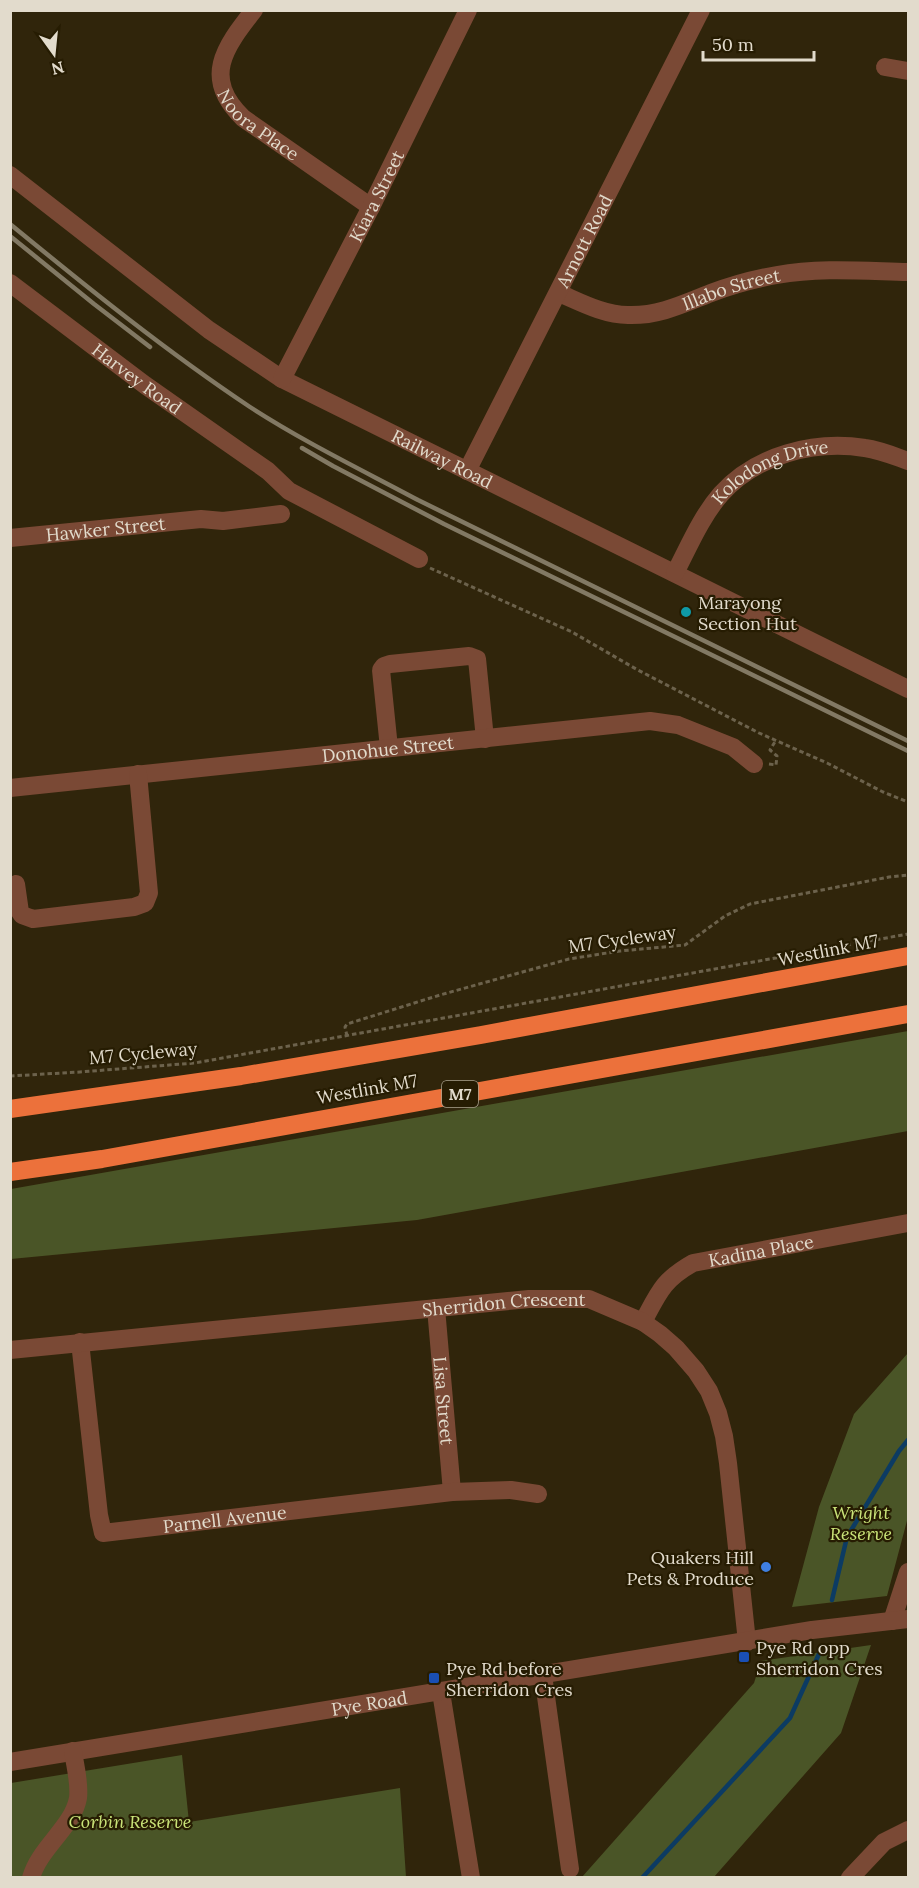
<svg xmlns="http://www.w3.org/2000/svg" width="919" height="1888" font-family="Lora,serif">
	<rect width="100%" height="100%" fill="#30250b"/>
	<path fill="#4a5527" d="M 908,1031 L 908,1131 L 417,1220 L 11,1259 L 11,1189 Z
		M 908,1353 L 908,1517 L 887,1596 L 792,1607 L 819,1507 L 854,1414 Z
		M 871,1645 L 841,1733 L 714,1877 L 582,1877 L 754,1683 L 761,1661 Z
		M 182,1755 L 189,1822 L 400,1788 L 406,1877 L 11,1878 L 11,1783 Z"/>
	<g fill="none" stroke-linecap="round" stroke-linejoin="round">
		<path stroke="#0c3b63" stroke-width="4.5" d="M 832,1600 L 847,1537 L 899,1451 L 908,1440
			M 642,1878 L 790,1718 L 819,1654"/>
		<path stroke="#6c624c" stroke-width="3" stroke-dasharray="4.5 3" stroke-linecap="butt" d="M 430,568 L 572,632 L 636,669 L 759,733 L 827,763 L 883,792 L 908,802
			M 769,764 L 776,765 L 777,756 L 770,750 L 776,740
			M 347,1036 L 345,1027 L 347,1024 L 440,995 L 569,959 L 620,951 L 685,945 L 725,916 L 750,904 L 889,877 L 908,875
			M 10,1076 L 80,1072 L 195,1063 L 908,934"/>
		<g stroke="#7a4935" stroke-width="18">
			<path id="s1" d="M 254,10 C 224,48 202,78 243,118 L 371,207"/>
			<path d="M 885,67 L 908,71"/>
			<path id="s2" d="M 10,175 L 209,330 L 282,379 L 908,689"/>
			<path id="s3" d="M 10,283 L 145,385 L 268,471 L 289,491 L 419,559"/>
			<path id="s4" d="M 559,293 C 580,302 604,315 628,315 C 659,316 683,304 711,293 C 732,285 754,279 777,275 C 820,267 865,271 908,272"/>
			<path id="s5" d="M 282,379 L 371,207 L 468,10"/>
			<path id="s6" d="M 467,471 L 701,10"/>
			<path id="s7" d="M 10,538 L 201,519 L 223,521 L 281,514"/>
			<path id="s8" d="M 675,573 C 689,546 701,517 721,494 C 756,455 814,440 865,448 C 880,450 894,456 908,461"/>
			<path d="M 389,748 L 381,670 L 384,666 L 390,664 L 469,656 L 477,659 L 485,739"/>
			<path id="s9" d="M 10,788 L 650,721 L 678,725 L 733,747 L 754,764"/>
			<path d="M 16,884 L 20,912 L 22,915 L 33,919 L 134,907 L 145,903 L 149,893 L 138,774"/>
			<path id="s10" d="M 436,1308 L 452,1492"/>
			<path id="s11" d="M 643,1322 C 659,1292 663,1280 693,1263 L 908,1223"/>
			<path id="s12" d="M 80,1342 L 99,1515 L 103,1533 L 452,1492 L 511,1490 L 538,1494"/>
			<path id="s13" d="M 10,1350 L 529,1299 L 589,1299 L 643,1322 L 660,1334 L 676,1348 L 696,1371 L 709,1391 L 718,1413 L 724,1436 L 728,1463 L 747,1642"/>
			<path d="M 892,1621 L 908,1572"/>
			<path d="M 543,1675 L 570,1869"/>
			<path d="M 441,1692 L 471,1878"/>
			<path id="s14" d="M 10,1762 L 812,1630 L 908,1619"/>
			<path d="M 31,1878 C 39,1848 73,1827 78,1798 C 80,1783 75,1766 73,1751"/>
			<path d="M 850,1878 L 884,1842 L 908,1830"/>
		</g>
		<path stroke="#ec713b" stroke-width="18" d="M 10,1109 L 241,1076 L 481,1035 L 908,956
			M 10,1172 L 102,1159 L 908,1014"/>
		<path stroke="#827964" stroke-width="4.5" d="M 10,224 C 88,288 166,351 250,407 C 304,442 362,470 418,500 L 908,741
			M 10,236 L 94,304 L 150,347
			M 302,448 L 333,466 L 444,524 L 908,751"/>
	</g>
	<circle fill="#0f9aa8" stroke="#261c02" stroke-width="2" cx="686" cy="612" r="6"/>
	<circle fill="#3f7fe0" stroke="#261c02" stroke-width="2" cx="766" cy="1567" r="6"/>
	<g fill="#1a4fb4" stroke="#261c02" stroke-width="2">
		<rect x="738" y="1651" width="12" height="12" rx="3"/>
		<rect x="428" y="1672" width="12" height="12" rx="3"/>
	</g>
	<g text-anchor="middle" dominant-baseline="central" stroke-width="4.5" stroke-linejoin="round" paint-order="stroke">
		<rect fill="#261c02" stroke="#aaa28f" stroke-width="1.5" x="442" y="1081" width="36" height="26" rx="4.5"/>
		<g font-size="16" font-weight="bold" fill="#e2dbcc">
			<text x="460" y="1094">M7</text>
		</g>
		<g font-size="18" fill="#e2dbcc" stroke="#261c02">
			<text stroke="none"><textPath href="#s1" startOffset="140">Noora Place</textPath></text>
			<text stroke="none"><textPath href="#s5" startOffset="206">Kiara Street</textPath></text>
			<text stroke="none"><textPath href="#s6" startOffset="258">Arnott Road</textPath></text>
			<text stroke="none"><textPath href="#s4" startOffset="180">Illabo Street</textPath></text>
			<text stroke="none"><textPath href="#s3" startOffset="159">Harvey Road</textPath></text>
			<text stroke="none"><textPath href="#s2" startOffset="519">Railway Road</textPath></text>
			<text stroke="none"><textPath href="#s8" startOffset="147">Kolodong Drive</textPath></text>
			<text stroke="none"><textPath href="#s7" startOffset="96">Hawker Street</textPath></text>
			<text stroke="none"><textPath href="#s9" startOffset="380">Donohue Street</textPath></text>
			<text transform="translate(622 939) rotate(-8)">M7 Cycleway</text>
			<text transform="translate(828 950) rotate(-11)">Westlink M7</text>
			<text transform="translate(143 1053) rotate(-5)">M7 Cycleway</text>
			<text transform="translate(367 1089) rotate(-10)">Westlink M7</text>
			<text stroke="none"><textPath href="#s11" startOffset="148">Kadina Place</textPath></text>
			<text stroke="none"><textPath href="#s13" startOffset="496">Sherridon Crescent</textPath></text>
			<text stroke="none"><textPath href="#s10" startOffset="93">Lisa Street</textPath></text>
			<text stroke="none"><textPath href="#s12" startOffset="315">Parnell Avenue</textPath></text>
			<text stroke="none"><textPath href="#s14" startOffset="364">Pye Road</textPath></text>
		</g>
		<g font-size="18" fill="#e2dbcc" stroke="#261c02" text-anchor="start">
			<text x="698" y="602">Marayong<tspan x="698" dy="21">Section Hut</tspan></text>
			<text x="754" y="1557" text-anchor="end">Quakers Hill<tspan x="754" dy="21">Pets &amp; Produce</tspan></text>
			<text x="756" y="1647">Pye Rd opp<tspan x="756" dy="21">Sherridon Cres</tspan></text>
			<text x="446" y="1668">Pye Rd before<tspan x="446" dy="21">Sherridon Cres</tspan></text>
		</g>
		<g font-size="18" font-style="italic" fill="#c9e378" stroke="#261c02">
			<text x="861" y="1512">Wright<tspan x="861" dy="21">Reserve</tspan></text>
			<text x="130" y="1821">Corbin Reserve</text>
		</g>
	</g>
	<rect width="919" height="1888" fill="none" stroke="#e2dbcc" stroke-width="24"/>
	<g transform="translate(54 54) rotate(165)" stroke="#261c02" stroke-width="4.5" paint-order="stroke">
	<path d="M0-4.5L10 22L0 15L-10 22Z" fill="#e2dbcc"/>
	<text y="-9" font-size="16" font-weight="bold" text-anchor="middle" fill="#e2dbcc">N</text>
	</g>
	<path d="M703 51v9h111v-9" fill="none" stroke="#e2dbcc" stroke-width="3"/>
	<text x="712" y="51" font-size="18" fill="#e2dbcc" stroke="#261c02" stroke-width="4.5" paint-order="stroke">50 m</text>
</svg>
